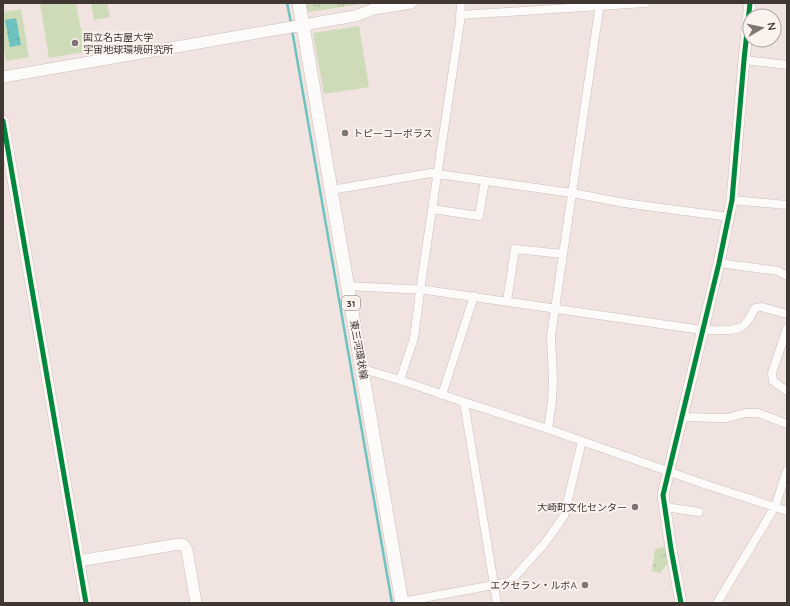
<svg xmlns="http://www.w3.org/2000/svg" width="790" height="606" font-family="Quicksand,'Noto Sans JP',sans-serif">
	<defs>
		<pattern id="park-tufts" width="24" height="20" patternUnits="userSpaceOnUse"><rect width="24" height="20" fill="#cedbb8"/><path d="M3 7l-1-3M5 7V3M7 7l1-3M15 17l-1-3M17 17v-4M19 17l1-3" fill="none" stroke="#b2bd9f"/></pattern>
		<pattern id="water-ripples" width="26" height="14" patternUnits="userSpaceOnUse"><rect width="26" height="14" fill="#6ec2c0"/><path d="M2 4q2-2 4 0t4 0M15 11q2-2 4 0t4 0" fill="none" stroke="#5c9e9d"/></pattern>
	</defs>
	<rect width="100%" height="100%" fill="#f1e4e0"/>
	<path fill="#cedbb8" d="M 40,3 L 76,3 L 85,52 L 49,58 Z
		M 91,3 L 107,3 L 110,17 L 94,20 Z
		M 21,9 L 29,57 L 6,61 L 3,43 L 3,12 Z
		M 359,26 L 369,87 L 324,94 L 313,33 Z"/>
	<path fill="url(#park-tufts)" d="M 304,3 L 366,3 L 310,12 L 305,9 Z
		M 666,546 L 669,562 L 660,573 L 652,571 L 655,549 Z"/>
	<path fill="url(#water-ripples)" d="M 16,18 L 21,45 L 10,47 L 5,20 Z"/>
	<g fill="none" stroke-linecap="round" stroke-linejoin="round">
		<path stroke="#6ec2c0" stroke-width="2.5" d="M 287,3 L 291,23
			M 292,30 L 392,603"/>
		<g stroke="#c9bfbc" stroke-width="9">
			<path id="street" d="M 460,15 L 645,3
				M 744,60 L 787,65
				M 331,190 L 431,173 L 572,193 L 624,203 L 729,217
				M 732,200 L 787,205
				M 432,209 L 479,216 L 485,181
				M 719,263 L 778,271 L 787,276
				M 347,286 L 426,290 L 702,330 C 712,330 735,332 743,326 C 748,322 752,314 755,308 L 762,307 L 787,314
				M 507,301 L 515,249 L 563,254
				M 787,328 L 772,373 L 773,381 L 787,391
				M 363,369 L 400,380 L 464,402 L 548,429 L 704,484 L 787,511
				M 400,380 L 414,338 L 421,284 L 460,22 L 461,3
				M 442,395 L 474,296
				M 464,402 L 497,603
				M 682,417 L 719,418 L 727,418 L 745,413 L 758,413 L 787,424
				M 548,429 L 552,401 L 553,379 L 551,336 L 600,3
				M 665,507 L 699,512
				M 402,602 L 510,582 L 545,543 L 564,516 L 582,441
				M 717,603 L 775,507 L 787,470"/>
		</g>
		<g stroke="#c9bfbc" stroke-width="12">
			<path id="secondary" d="M 3,77 L 355,16 L 374,9 L 411,3
				M 3,121 L 86,603
				M 79,561 L 179,544 L 184,545 L 187,550 L 196,603
				M 681,603 L 671,549 L 663,495 L 719,263 L 732,200 L 744,60 L 750,3"/>
		</g>
		<g stroke="#c9bfbc" stroke-width="14">
			<path id="primary" d="M 299,3 L 402,603"/>
		</g>
		<use href="#street" stroke="#fdfbfa" stroke-width="8"/>
		<use href="#secondary" stroke="#fdfbfa" stroke-width="11"/>
		<use href="#primary" stroke="#fdfbfa" stroke-width="13"/>
		<g stroke="#fbf2ee" stroke-width="8">
			<path id="cycleway" d="M 3,121 L 86,603
				M 681,603 L 671,549 L 663,495 L 719,263 L 732,200 L 744,60 L 750,3"/>
		</g>
		<use href="#cycleway" stroke="#00873e" stroke-width="5"/>
	</g>
	<g fill="#7e7470" stroke="#fbf2ee" stroke-width="1.5">
		<circle cx="75" cy="43" r="4"/>
		<circle cx="345" cy="133" r="4"/>
		<circle cx="635" cy="507" r="4"/>
		<circle cx="585" cy="585" r="4"/>
	</g>
	<g text-anchor="middle" dominant-baseline="central" stroke-width="4" stroke-linejoin="round" paint-order="stroke">
		<rect fill="#fbf2ee" stroke="#786f6b" stroke-width="1" x="342" y="296" width="18" height="14" rx="3"/>
		<g font-size="9" font-weight="bold" fill="#403733">
			<text x="351" y="303">31</text>
		</g>
		<g font-size="10" fill="#403733" stroke="#fbf2ee" text-anchor="start">
			<text x="83" y="37">国立名古屋大学<tspan x="83" dy="12">宇宙地球環境研究所</tspan></text>
			<text x="353" y="133">トピーコーポラス</text>
			<text x="627" y="507" text-anchor="end">大崎町文化センター</text>
			<text x="577" y="585" text-anchor="end">エクセラン・ルポA</text>
		</g>
		<g font-size="10" fill="#403733" stroke="#fbf2ee">
			<text transform="translate(359 350) rotate(80)">東三河環状線</text>
		</g>
	</g>
	<rect width="790" height="606" fill="none" stroke="#403733" stroke-width="8"/>
	<g transform="translate(762 28) rotate(81)"><circle r="19" fill="#fbf2ee" stroke="#b0a7a3"/>
	<path d="M0-3L7 15L0 10L-7 15Z" fill="#7e7470"/>
	<text y="-6" font-size="11" font-weight="bold" text-anchor="middle" fill="#403733">N</text>
	</g>
</svg>
